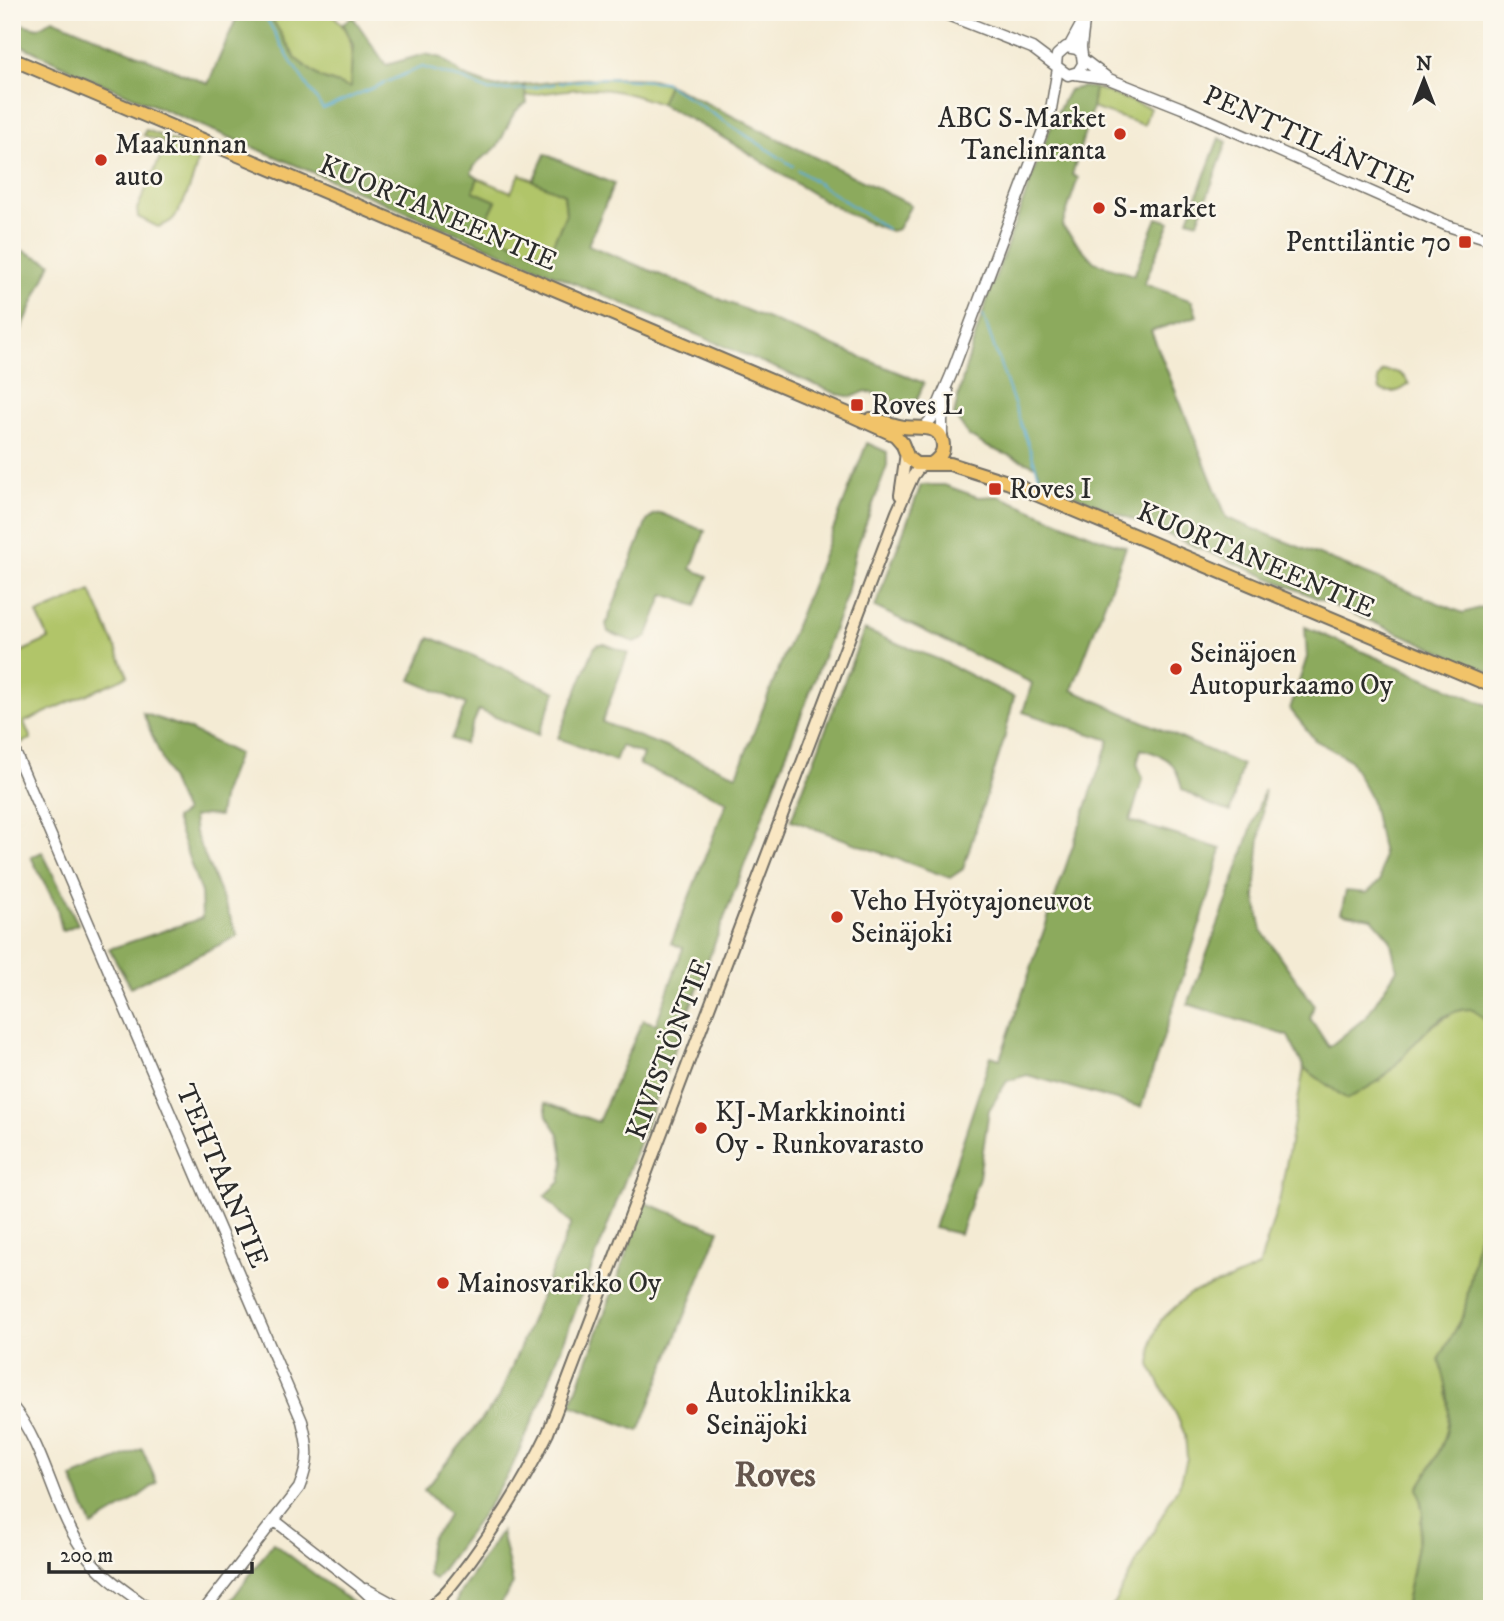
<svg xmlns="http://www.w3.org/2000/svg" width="1504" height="1621" font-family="'IM FELL DW Pica',serif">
	<rect width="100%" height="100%" fill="#fbf7ec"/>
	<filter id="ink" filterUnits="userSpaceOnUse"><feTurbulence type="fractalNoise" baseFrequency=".0143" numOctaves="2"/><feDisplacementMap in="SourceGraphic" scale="14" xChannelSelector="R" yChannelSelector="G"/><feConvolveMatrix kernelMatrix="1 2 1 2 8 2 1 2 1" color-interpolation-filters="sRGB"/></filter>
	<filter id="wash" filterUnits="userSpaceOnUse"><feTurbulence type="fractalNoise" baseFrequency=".00686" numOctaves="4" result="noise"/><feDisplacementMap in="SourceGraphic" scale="28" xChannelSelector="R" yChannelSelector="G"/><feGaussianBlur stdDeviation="1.57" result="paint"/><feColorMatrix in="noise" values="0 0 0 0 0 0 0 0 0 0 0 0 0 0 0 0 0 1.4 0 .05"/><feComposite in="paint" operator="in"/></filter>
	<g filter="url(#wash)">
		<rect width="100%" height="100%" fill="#f4ebd4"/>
		<path fill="#b1c569" stroke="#6e784a" stroke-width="2" d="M 267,12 L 330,12 C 357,36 352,55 350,88 L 321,78 L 296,59 Z
			M 627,78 L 652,79 L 668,84 L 660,104 C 604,83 583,87 526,96 L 524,85 L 580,79 Z
			M 1095,88 L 1150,108 L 1144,125 L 1092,108 Z
			M 146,130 L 196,150 C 202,163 183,208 173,219 C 169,223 164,225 158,227 L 138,217 L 137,209 L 164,149 L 164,142 L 143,135 Z
			M 520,174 L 564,194 L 566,214 L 547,258 L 482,229 L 473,191 L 478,178 L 511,192 Z
			M 1383,371 C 1396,371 1403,372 1409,384 C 1400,392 1392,394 1380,390 L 1378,379 Z
			M 91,591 L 128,676 L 24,722 L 31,739 L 19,744 L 12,730 L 12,656 L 49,639 L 37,614 Z
			M 1459,1009 L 1473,1009 L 1492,1027 L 1492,1127 L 1485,1198 L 1464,1314 L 1439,1360 C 1446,1379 1452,1408 1447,1429 C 1443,1449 1429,1470 1418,1488 L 1423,1513 L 1405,1609 L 1111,1609 L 1181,1481 L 1187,1458 L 1185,1435 L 1177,1416 L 1150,1365 L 1153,1339 L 1161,1320 L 1189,1294 L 1229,1280 L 1259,1267 L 1279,1202 L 1304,1068 L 1347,1099 L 1381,1079 L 1429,1028 Z"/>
		<path fill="#8caa5d" stroke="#5c6a44" stroke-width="2" d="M 239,12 L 268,12 L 296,59 L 321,78 L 350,88 L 353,45 L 343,23 L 353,17 L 386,65 L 425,54 L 442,58 L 464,76 L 494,87 L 524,85 L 527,103 C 510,110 508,130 498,145 C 489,158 478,155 471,173 L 478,178 L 473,191 L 496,201 L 482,229 L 547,257 L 566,214 L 564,194 L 533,181 L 545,154 L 614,184 L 588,245 L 924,383 L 915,404 L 905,405 L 866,391 L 852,397 L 837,394 L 89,78 L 12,41 L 12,22 L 38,28 L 53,19 L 208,84 Z
			M 668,84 L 911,205 L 898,229 L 891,231 C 838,214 792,180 745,151 C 717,133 688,118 660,104 Z
			M 1082,87 L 1095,88 L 1092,108 L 1072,175 L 1078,178 L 1062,226 L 1094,262 L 1134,275 L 1157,218 L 1170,222 L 1144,284 L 1192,301 L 1197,316 L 1151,331 L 1227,518 L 1463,613 L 1492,604 L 1492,673 L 1042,481 L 1036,466 L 988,447 L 969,436 L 954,415 C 969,345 995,278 1020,210 C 1035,170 1048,127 1069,90 Z
			M 1219,138 L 1227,142 L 1198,222 L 1188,219 Z
			M 12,246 L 51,263 L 19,335 L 12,342 Z
			M 867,443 L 887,452 L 887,466 L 855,553 L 847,594 L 540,1404 L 511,1469 L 487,1508 L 435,1579 L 428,1575 C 429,1565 426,1548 431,1538 C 437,1528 443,1529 448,1514 L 424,1490 L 499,1398 L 571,1224 L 545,1196 L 560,1182 L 564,1162 L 559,1134 L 547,1116 L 545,1103 L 598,1122 L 643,1020 L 656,1024 L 683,948 L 671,943 L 727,801 L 639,765 L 643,754 L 621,746 L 615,761 L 558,738 L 594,648 L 598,644 L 605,644 L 628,653 L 602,722 L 737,775 Z
			M 921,485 L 944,485 L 978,497 L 999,496 L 1098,538 L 1126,547 L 1072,690 L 1242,765 L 1230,812 L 1206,803 L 1182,789 C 1176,761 1167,756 1141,749 L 1137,764 L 1143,778 L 1130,821 L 1221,849 L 1211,890 L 1141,1107 L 1027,1075 L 1007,1081 L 989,1110 L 979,1177 L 960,1234 L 934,1228 L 991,1056 L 1000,1059 L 1109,740 L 1023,712 L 1032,683 L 875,607 Z
			M 660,513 L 705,531 L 691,569 L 708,576 L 696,606 L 664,594 L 647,637 L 634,642 L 608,632 L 606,624 L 647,521 L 653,515 Z
			M 1305,627 L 1492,707 L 1492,1027 L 1473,1009 C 1431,1008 1410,1056 1380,1080 C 1370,1087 1358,1093 1347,1099 L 1304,1068 L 1288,1036 L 1188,1004 L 1228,898 L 1264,790 L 1255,895 L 1262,931 L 1314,1005 L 1310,1018 L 1329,1047 L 1366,1017 L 1397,969 L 1390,939 L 1372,918 L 1341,913 L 1346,891 L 1367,893 L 1380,881 L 1383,854 L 1371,799 L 1350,760 L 1315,740 L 1290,709 L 1307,657 Z
			M 864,630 L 940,660 L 1014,697 L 1004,740 L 963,869 L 950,878 L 791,820 Z
			M 430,637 L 556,692 L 538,735 L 479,710 L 464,744 L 451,739 L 466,704 L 411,680 Z
			M 143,713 L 188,729 L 238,754 L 223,793 L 219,816 L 205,815 L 193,817 L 195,833 L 238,936 L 131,987 L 109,949 L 202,918 L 201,893 L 175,819 L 185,812 C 169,779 157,746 143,713 Z
			M 42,852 L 78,924 L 62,931 L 57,907 L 31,857 Z
			M 1492,1127 L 1492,1609 L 1405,1609 L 1423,1513 L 1418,1488 C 1429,1470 1443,1450 1447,1429 C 1452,1409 1446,1379 1439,1360 L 1464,1314 L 1485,1198 Z
			M 645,1203 L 719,1230 L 639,1431 L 571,1405 Z
			M 142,1449 L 157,1483 L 126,1506 L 92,1526 L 72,1478 Z
			M 501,1531 L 513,1584 L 501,1603 L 507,1609 L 455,1609 L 458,1596 Z
			M 273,1543 L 361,1609 L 225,1609 Z"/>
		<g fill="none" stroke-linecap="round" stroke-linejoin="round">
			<path stroke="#5badd6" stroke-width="2" d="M 263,12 L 290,60 L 323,109 L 422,67 L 465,80 L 489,91 L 526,89 L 555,84
				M 559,83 L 603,78 L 664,82 L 793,166
				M 798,170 L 887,229
				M 983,315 L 1042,484"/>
		</g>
	</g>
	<g filter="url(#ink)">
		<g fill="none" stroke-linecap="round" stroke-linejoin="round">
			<g stroke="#716e66" stroke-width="13">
				<path id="tertiary" d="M 940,12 L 1032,48 L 1068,75 L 1078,72 L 1083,64 L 1081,47 L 1084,22
					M 1069,47 L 1088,12
					M 1084,60 L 1109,79 L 1182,108 L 1448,226 L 1492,240
					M 1056,65 L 1057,55 L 1066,47 L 1077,49 L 1082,54
					M 1074,74 L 1105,78
					M 924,427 L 933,417 L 951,375 L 1051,109 L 1058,68
					M 942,439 L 942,420 L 948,392
					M 12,745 L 302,1421 C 309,1448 310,1461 299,1488 L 205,1609
					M 12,1406 C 48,1450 53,1512 88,1557 C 104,1578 129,1593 150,1609
					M 274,1520 L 359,1586 L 383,1609
					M 366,1589 L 397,1606 L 410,1609"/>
			</g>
			<g stroke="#716e66" stroke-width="14">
				<path id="secondary" d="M 900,495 L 906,453
					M 427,1609 C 445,1596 458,1577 471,1560 C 501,1519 526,1479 548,1433 L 897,512 L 913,476 L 921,465"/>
			</g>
			<g stroke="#716e66" stroke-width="16">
				<path id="trunk" d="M 12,59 L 844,412 L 895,435 L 902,443 L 908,458 L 916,464 L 950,464 L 1007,482 L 1492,686
					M 871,419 C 882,421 893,425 904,427 C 919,429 943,423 943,447 C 943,455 937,460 931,464"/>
			</g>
			<use href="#tertiary" stroke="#fff" stroke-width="10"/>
			<use href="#secondary" stroke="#f9e7c3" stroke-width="10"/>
			<use href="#trunk" stroke="#f1c369" stroke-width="12"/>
		</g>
	</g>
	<g fill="#c8321e" stroke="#fbf7ec" stroke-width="2.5">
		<circle cx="1120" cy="134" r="7"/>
		<circle cx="101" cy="160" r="7"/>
		<circle cx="1099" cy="208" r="7"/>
		<rect x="1458" y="235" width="14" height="14" rx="3.5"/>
		<rect x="850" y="398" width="14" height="14" rx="3.5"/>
		<rect x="988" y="482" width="14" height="14" rx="3.5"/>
		<circle cx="1176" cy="669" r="7"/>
		<circle cx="837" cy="917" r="7"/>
		<circle cx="701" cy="1128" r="7"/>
		<circle cx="443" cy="1283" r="7"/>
		<circle cx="692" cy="1409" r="7"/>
	</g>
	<g text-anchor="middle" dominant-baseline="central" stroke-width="5" stroke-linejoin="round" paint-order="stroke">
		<g font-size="28" fill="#2b2b2b" stroke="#fbf7ec" text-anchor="start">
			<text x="1106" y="118" text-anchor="end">ABC S-Market<tspan x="1106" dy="32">Tanelinranta</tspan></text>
			<text x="115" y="144">Maakunnan<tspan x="115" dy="32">auto</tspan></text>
			<text x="1113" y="208">S-market</text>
			<text x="1451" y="242" text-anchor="end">Penttiläntie 70</text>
			<text x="871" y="405">Roves L</text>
			<text x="1009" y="489">Roves I</text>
			<text x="1190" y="653">Seinäjoen<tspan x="1190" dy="32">Autopurkaamo Oy</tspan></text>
			<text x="851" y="901">Veho Hyötyajoneuvot<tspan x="851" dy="32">Seinäjoki</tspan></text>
			<text x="715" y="1112">KJ-Markkinointi<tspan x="715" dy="32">Oy - Runkovarasto</tspan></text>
			<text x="457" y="1283">Mainosvarikko Oy</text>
			<text x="706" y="1393">Autoklinikka<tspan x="706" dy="32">Seinäjoki</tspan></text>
		</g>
		<g font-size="28" fill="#2b2b2b" stroke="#fbf7ec">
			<text transform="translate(1309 140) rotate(24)">PENTTILÄNTIE</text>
			<text transform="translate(438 213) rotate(23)">KUORTANEENTIE</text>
			<text transform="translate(1256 560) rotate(23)">KUORTANEENTIE</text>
			<text transform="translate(669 1049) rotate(-69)">KIVISTÖNTIE</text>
			<text transform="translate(222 1176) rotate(67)">TEHTAANTIE</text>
		</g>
		<g font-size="35" font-weight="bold" fill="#65564d" stroke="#fbf7ec">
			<text x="775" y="1476">Roves</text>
		</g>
	</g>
	<rect width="1504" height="1621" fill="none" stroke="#fbf7ec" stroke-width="42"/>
	<g transform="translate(1424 80)" stroke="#fbf7ec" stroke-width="5" paint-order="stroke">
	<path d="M0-5L12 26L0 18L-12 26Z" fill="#2b2b2b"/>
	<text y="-10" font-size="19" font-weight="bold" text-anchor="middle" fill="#2b2b2b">N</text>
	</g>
	<path d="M49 1562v10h203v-10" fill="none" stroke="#2b2b2b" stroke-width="3.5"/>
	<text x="60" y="1562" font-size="21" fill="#2b2b2b" stroke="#fbf7ec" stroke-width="5" paint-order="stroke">200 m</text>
</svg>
